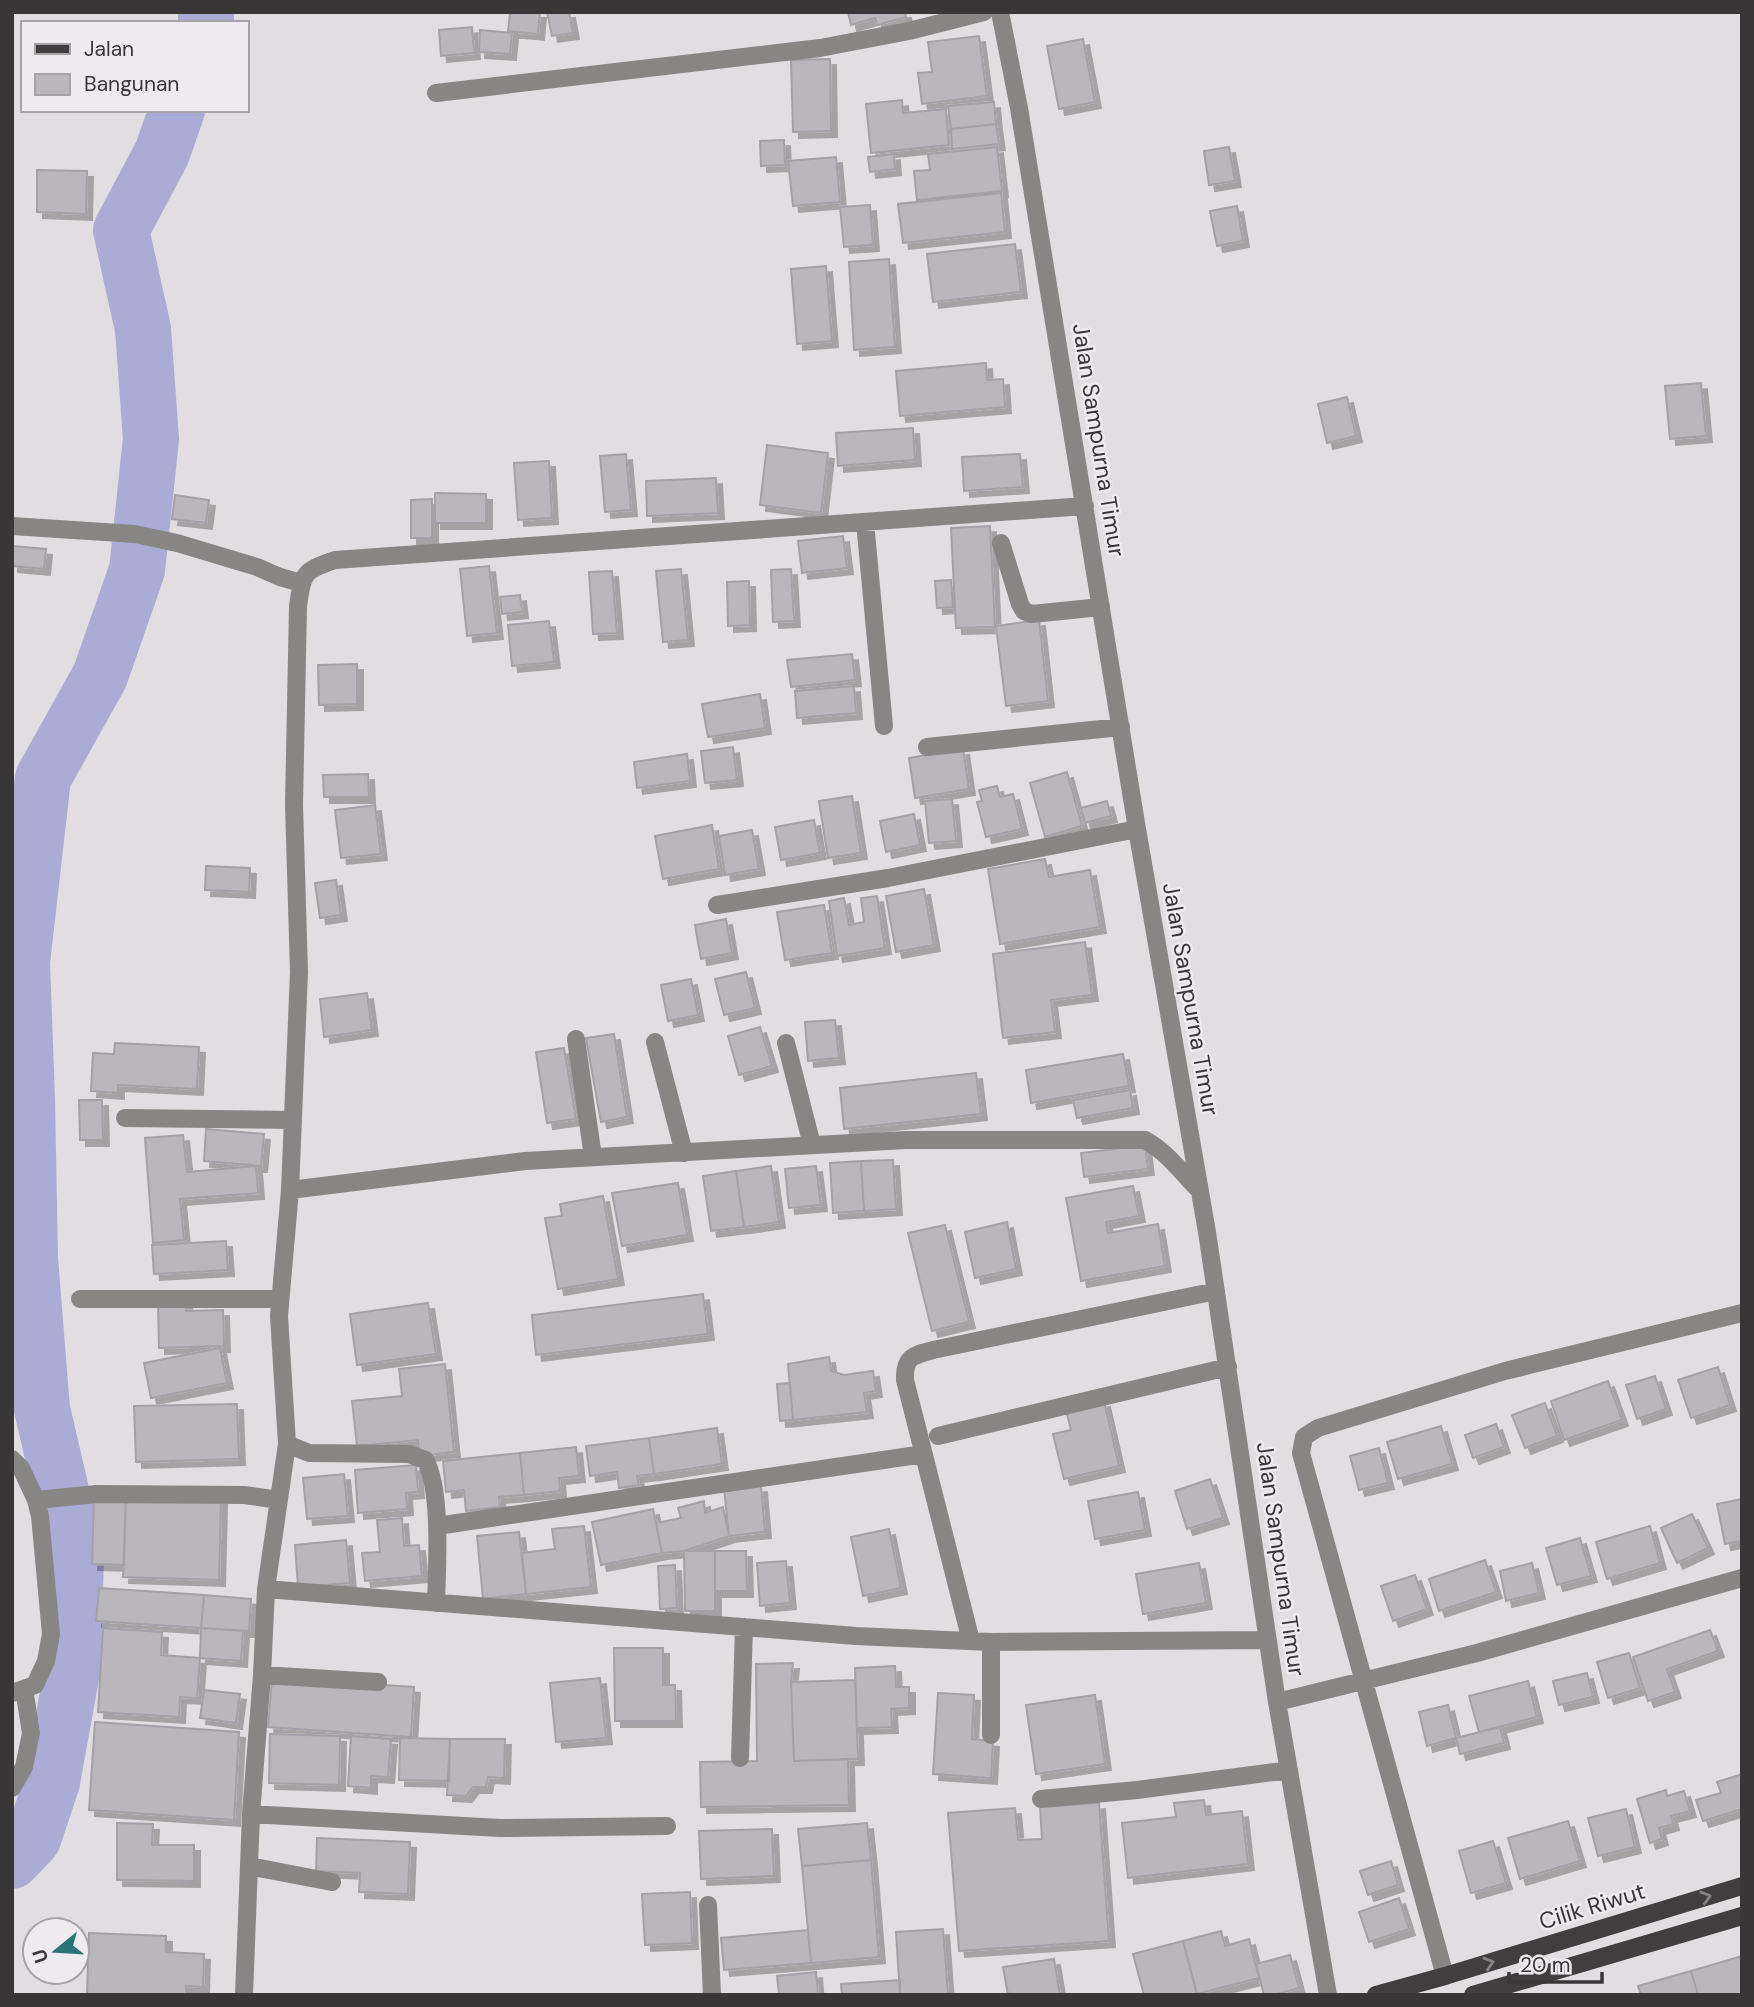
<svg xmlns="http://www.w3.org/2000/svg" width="1754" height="2007" font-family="'DM Sans',sans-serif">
	<defs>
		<filter id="shadow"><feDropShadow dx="6" dy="6" stdDeviation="0" flood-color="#0004"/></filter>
	</defs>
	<rect width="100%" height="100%" fill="#e2dde0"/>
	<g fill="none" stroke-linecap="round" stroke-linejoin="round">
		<path stroke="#aaacd6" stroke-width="56" d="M 206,12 L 206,23
			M 12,1861 L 33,1839 L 52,1782 L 73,1666 L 76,1555 L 42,1409 L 30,1259 L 27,1099 L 22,962 L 43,778 L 100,676 L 137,570 L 151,439 L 143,329 L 121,230 L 162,153 L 177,110"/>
	</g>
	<path fill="#b9b7bc" stroke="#a3a1a6" stroke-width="2" filter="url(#shadow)" d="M 510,12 L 540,12 L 538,34 L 508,31 Z
		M 547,12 L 569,12 L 573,33 L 552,36 Z
		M 848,12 L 905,12 L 906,17 L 877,25 L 875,18 L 851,25 Z
		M 472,27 L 474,53 L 441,56 L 439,30 Z
		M 480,30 L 512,33 L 510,54 L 479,52 Z
		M 979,36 L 987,96 L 922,104 L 918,73 L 932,72 L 928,42 Z
		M 1083,39 L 1095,102 L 1059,109 L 1047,46 Z
		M 830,59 L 831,131 L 793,132 L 791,60 Z
		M 902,100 L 903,113 L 946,109 L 949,145 L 871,153 L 866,104 Z
		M 994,102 L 996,124 L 951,129 L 948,106 Z
		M 996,124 L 999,144 L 952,149 L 951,129 Z
		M 784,140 L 785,165 L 761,166 L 760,141 Z
		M 997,147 L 1002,191 L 917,200 L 914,171 L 930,170 L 928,154 Z
		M 1229,147 L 1235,181 L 1209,185 L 1204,151 Z
		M 894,154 L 895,169 L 870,172 L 868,157 Z
		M 836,157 L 840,202 L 793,206 L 788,161 Z
		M 37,170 L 87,171 L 86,214 L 37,212 Z
		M 1001,193 L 1005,232 L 903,243 L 898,204 Z
		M 870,205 L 873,245 L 844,247 L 840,207 Z
		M 1237,206 L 1243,241 L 1217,246 L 1210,211 Z
		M 1015,244 L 1021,292 L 933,302 L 927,254 Z
		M 889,259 L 895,347 L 854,350 L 849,262 Z
		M 826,266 L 832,341 L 797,344 L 791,269 Z
		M 986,363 L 987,380 L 1003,379 L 1005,407 L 900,416 L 896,371 Z
		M 1701,383 L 1706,436 L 1670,439 L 1665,386 Z
		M 1347,397 L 1356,436 L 1327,443 L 1318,404 Z
		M 913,428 L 915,460 L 838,466 L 836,433 Z
		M 767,445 L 828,453 L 821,513 L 760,505 Z
		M 626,454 L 631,510 L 605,512 L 600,456 Z
		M 1020,454 L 1023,487 L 964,491 L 962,457 Z
		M 549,461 L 552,518 L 518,520 L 514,463 Z
		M 716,478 L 718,513 L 647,516 L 646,481 Z
		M 435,493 L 486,494 L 486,523 L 435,523 Z
		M 175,495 L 209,500 L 206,523 L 172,519 Z
		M 432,499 L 432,538 L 411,538 L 411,500 Z
		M 990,526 L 995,627 L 956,628 L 951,528 Z
		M 843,536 L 847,568 L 802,573 L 798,541 Z
		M 12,546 L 46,549 L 44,569 L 12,566 Z
		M 489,566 L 497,633 L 467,636 L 460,569 Z
		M 681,569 L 688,640 L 663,642 L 656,571 Z
		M 791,569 L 794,621 L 773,622 L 771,570 Z
		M 612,571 L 617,633 L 593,634 L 589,572 Z
		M 951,580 L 953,607 L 937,608 L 935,581 Z
		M 749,581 L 750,625 L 728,626 L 727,582 Z
		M 520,595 L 522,612 L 502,614 L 500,597 Z
		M 1039,620 L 1048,701 L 1006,706 L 996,626 Z
		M 549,621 L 554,662 L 512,666 L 508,625 Z
		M 852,654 L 855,680 L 791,687 L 787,660 Z
		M 357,664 L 357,704 L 319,705 L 318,665 Z
		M 854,686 L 856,713 L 797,718 L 795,691 Z
		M 760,694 L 765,728 L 708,737 L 702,704 Z
		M 733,747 L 737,780 L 705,783 L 701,751 Z
		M 963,749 L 969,789 L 915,798 L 909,758 Z
		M 687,754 L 690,781 L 637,788 L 634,762 Z
		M 1067,772 L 1082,826 L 1045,837 L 1030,783 Z
		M 368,774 L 369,797 L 324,797 L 323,775 Z
		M 997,786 L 1000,797 L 1013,794 L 1022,829 L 986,837 L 977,802 L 982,801 L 979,790 Z
		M 852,796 L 861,853 L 828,858 L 819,801 Z
		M 952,799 L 956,841 L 929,843 L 925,801 Z
		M 1107,801 L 1111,816 L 1085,823 L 1081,808 Z
		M 375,805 L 381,854 L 341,858 L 335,810 Z
		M 914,814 L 920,845 L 886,852 L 880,821 Z
		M 814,820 L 820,853 L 781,860 L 775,827 Z
		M 712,825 L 719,869 L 663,879 L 655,836 Z
		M 752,830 L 759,869 L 725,875 L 719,836 Z
		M 1045,859 L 1049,877 L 1090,870 L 1100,927 L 1000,944 L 988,869 Z
		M 206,866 L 250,868 L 249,892 L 205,890 Z
		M 336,880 L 341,915 L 320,918 L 315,883 Z
		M 924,889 L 934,945 L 896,952 L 886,896 Z
		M 877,896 L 885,948 L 837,956 L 829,901 L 844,898 L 849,925 L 864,922 L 861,898 Z
		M 824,905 L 832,953 L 785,960 L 777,912 Z
		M 726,919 L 732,953 L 701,959 L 695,925 Z
		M 1085,942 L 1092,995 L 1051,1000 L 1055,1032 L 1003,1038 L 993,954 Z
		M 746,972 L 755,1008 L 724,1015 L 715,979 Z
		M 691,979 L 698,1015 L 668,1021 L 661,985 Z
		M 367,993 L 372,1030 L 324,1037 L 320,999 Z
		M 835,1020 L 839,1058 L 808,1061 L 805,1022 Z
		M 760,1027 L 772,1066 L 739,1075 L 728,1036 Z
		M 614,1034 L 627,1117 L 601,1122 L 586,1038 Z
		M 115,1043 L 199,1047 L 197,1089 L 118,1085 L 118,1093 L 91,1091 L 93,1053 L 114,1054 Z
		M 564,1048 L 576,1119 L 547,1123 L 536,1052 Z
		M 1123,1054 L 1129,1086 L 1031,1103 L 1026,1070 Z
		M 976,1073 L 981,1114 L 844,1129 L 840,1088 Z
		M 1130,1090 L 1133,1108 L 1077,1118 L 1073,1100 Z
		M 79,1100 L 102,1100 L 103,1140 L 80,1140 Z
		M 206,1129 L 264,1134 L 261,1166 L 204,1161 Z
		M 183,1135 L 187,1172 L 256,1166 L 258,1193 L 180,1199 L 184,1240 L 153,1243 L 145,1138 Z
		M 1145,1145 L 1148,1169 L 1084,1177 L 1081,1153 Z
		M 893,1160 L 896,1209 L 864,1211 L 861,1161 Z
		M 861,1161 L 864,1211 L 833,1213 L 830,1163 Z
		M 771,1166 L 779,1222 L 744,1227 L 736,1171 Z
		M 816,1166 L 821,1205 L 789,1208 L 785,1169 Z
		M 736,1171 L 744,1227 L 711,1231 L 703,1176 Z
		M 678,1183 L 687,1235 L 622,1246 L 612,1193 Z
		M 1133,1186 L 1139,1216 L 1106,1222 L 1108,1233 L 1158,1224 L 1165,1266 L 1081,1281 L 1066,1198 Z
		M 603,1196 L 618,1279 L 558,1289 L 545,1218 L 562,1216 L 560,1204 Z
		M 1007,1222 L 1016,1269 L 975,1278 L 965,1232 Z
		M 945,1225 L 969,1322 L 932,1331 L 908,1233 Z
		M 226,1241 L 228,1270 L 154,1274 L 152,1245 Z
		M 703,1294 L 708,1334 L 536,1355 L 532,1315 Z
		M 158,1301 L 186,1301 L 186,1311 L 223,1310 L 224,1346 L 159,1348 Z
		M 428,1303 L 436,1354 L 357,1365 L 350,1314 Z
		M 220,1348 L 227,1383 L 151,1398 L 144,1363 Z
		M 829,1357 L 831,1371 L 844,1375 L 873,1371 L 876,1391 L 864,1393 L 867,1412 L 793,1420 L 788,1364 Z
		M 445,1364 L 454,1452 L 419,1456 L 418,1440 L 357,1446 L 352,1401 L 402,1396 L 399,1369 Z
		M 1718,1367 L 1730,1405 L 1691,1418 L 1678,1380 Z
		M 1655,1376 L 1666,1409 L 1637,1419 L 1626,1385 Z
		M 1608,1381 L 1622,1420 L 1564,1440 L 1551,1401 Z
		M 790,1383 L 793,1420 L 780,1421 L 777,1384 Z
		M 1104,1401 L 1119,1466 L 1064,1479 L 1053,1434 L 1071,1430 L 1066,1410 Z
		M 1545,1403 L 1557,1436 L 1525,1448 L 1512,1415 Z
		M 237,1404 L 239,1459 L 136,1462 L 134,1406 Z
		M 1496,1424 L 1504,1447 L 1473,1458 L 1465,1435 Z
		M 1441,1426 L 1452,1464 L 1398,1479 L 1387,1442 Z
		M 717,1428 L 722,1464 L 654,1474 L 649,1438 Z
		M 649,1438 L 654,1474 L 637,1476 L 639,1485 L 619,1488 L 617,1472 L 590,1476 L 586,1446 Z
		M 576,1447 L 579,1476 L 559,1478 L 560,1491 L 524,1495 L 520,1453 Z
		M 1379,1448 L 1388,1483 L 1359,1490 L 1350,1456 Z
		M 520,1453 L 524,1495 L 499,1497 L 500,1507 L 466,1511 L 464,1490 L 446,1492 L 443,1461 Z
		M 416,1465 L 418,1492 L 406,1493 L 407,1509 L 358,1513 L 355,1470 Z
		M 344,1474 L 348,1516 L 307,1519 L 303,1478 Z
		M 1210,1479 L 1223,1518 L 1187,1529 L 1175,1491 Z
		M 761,1486 L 765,1532 L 729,1536 L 724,1489 Z
		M 1138,1492 L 1145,1530 L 1095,1539 L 1088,1501 Z
		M 94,1495 L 126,1496 L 124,1565 L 92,1564 Z
		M 126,1496 L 221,1499 L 219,1580 L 123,1577 Z
		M 1742,1499 L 1742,1541 L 1725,1544 L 1717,1504 Z
		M 704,1501 L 705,1513 L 723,1507 L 729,1536 L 684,1551 L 662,1553 L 656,1523 L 681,1518 L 678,1508 Z
		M 653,1509 L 662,1553 L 601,1565 L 592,1522 Z
		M 1692,1514 L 1708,1548 L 1677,1563 L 1661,1528 Z
		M 402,1518 L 404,1546 L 419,1545 L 422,1576 L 365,1581 L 362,1553 L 380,1552 L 377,1520 Z
		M 584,1526 L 591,1587 L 526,1594 L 522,1553 L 555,1549 L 552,1529 Z
		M 1650,1526 L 1660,1563 L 1607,1579 L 1596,1542 Z
		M 889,1529 L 901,1588 L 863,1596 L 851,1537 Z
		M 519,1532 L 526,1594 L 483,1599 L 477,1536 Z
		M 1580,1538 L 1591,1576 L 1557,1585 L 1546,1548 Z
		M 346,1540 L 350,1583 L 298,1587 L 295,1545 Z
		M 684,1551 L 715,1551 L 715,1611 L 685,1611 Z
		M 715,1551 L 746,1551 L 747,1591 L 715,1591 Z
		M 1485,1560 L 1496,1592 L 1439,1611 L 1429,1579 Z
		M 786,1561 L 790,1603 L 760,1606 L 757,1563 Z
		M 1199,1563 L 1206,1603 L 1143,1614 L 1136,1574 Z
		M 1532,1563 L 1539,1593 L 1506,1601 L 1500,1571 Z
		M 675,1565 L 677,1608 L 660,1609 L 658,1566 Z
		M 1415,1575 L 1427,1609 L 1393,1621 L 1381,1586 Z
		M 99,1588 L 204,1595 L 201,1628 L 96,1621 Z
		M 204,1595 L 251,1599 L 249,1631 L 201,1628 Z
		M 103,1628 L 162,1632 L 161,1655 L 200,1658 L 197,1698 L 180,1697 L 179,1717 L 98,1712 Z
		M 201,1628 L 243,1631 L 241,1661 L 200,1658 Z
		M 1710,1630 L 1718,1651 L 1667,1669 L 1675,1692 L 1648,1701 L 1633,1657 Z
		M 614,1648 L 663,1648 L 663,1685 L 675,1685 L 676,1721 L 615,1721 Z
		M 1629,1653 L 1640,1688 L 1608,1698 L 1597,1662 Z
		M 793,1663 L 791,1682 L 794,1761 L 848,1759 L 849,1805 L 701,1807 L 700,1762 L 757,1761 L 756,1664 Z
		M 895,1666 L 896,1687 L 909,1687 L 909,1708 L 891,1709 L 892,1727 L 857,1728 L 855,1668 Z
		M 1587,1673 L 1593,1697 L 1559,1705 L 1553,1681 Z
		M 272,1678 L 414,1687 L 411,1737 L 268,1727 Z
		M 600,1678 L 606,1738 L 556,1742 L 550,1683 Z
		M 855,1680 L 858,1759 L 794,1761 L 791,1682 Z
		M 1528,1681 L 1537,1717 L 1479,1732 L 1469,1696 Z
		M 204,1690 L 240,1694 L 236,1723 L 200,1718 Z
		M 938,1693 L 974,1695 L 972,1739 L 993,1741 L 991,1778 L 933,1774 Z
		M 1095,1695 L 1105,1764 L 1036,1774 L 1026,1705 Z
		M 1448,1705 L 1456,1738 L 1427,1746 L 1419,1712 Z
		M 95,1722 L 239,1732 L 234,1820 L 89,1810 Z
		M 1500,1727 L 1504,1743 L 1460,1754 L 1456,1738 Z
		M 270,1734 L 340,1736 L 339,1785 L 269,1783 Z
		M 351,1736 L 391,1739 L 388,1777 L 371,1776 L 371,1788 L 348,1786 Z
		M 400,1738 L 450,1739 L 449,1781 L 399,1780 Z
		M 450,1739 L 505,1739 L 504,1778 L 488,1777 L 486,1787 L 473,1787 L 466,1796 L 447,1795 Z
		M 1742,1774 L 1742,1809 L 1703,1821 L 1696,1800 L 1721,1793 L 1717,1782 Z
		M 1666,1790 L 1667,1796 L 1684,1791 L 1690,1811 L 1671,1816 L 1673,1824 L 1659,1828 L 1662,1839 L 1650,1843 L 1637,1799 Z
		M 1204,1800 L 1206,1815 L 1242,1811 L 1248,1864 L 1128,1878 L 1122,1823 L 1176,1817 L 1174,1803 Z
		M 1099,1803 L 1109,1941 L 959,1951 L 948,1813 L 1015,1808 L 1018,1840 L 1042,1839 L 1040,1807 Z
		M 1626,1809 L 1635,1847 L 1598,1856 L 1588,1818 Z
		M 1568,1821 L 1580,1861 L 1520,1879 L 1508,1838 Z
		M 117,1823 L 153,1824 L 152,1845 L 194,1845 L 194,1881 L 117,1880 Z
		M 867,1823 L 871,1860 L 802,1866 L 798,1829 Z
		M 772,1829 L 774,1876 L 701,1879 L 699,1831 Z
		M 317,1838 L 410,1842 L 408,1894 L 359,1892 L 360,1873 L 316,1871 Z
		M 1493,1841 L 1506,1883 L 1471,1893 L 1459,1851 Z
		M 871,1860 L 879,1957 L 811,1963 L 802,1866 Z
		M 1391,1861 L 1398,1885 L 1368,1895 L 1360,1871 Z
		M 690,1892 L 692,1943 L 645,1945 L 642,1894 Z
		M 1399,1898 L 1409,1929 L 1369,1942 L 1359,1912 Z
		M 943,1929 L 948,1995 L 900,1995 L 896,1932 Z
		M 808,1930 L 811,1963 L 724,1970 L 721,1938 Z
		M 1221,1931 L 1225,1946 L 1249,1939 L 1259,1978 L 1197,1994 L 1183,1941 Z
		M 89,1933 L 166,1936 L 166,1952 L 204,1954 L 203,1987 L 186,1986 L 186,1995 L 87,1995 Z
		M 1183,1941 L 1197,1994 L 1144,1995 L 1133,1954 Z
		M 1290,1955 L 1299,1988 L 1274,1995 L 1264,1995 L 1256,1964 Z
		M 1742,1956 L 1742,1995 L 1698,1995 L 1691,1971 Z
		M 1054,1959 L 1060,1995 L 1008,1995 L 1003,1967 Z
		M 1691,1971 L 1698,1995 L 1641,1995 L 1638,1986 Z
		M 816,1972 L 818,1995 L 779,1995 L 777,1976 Z
		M 900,1980 L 900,1995 L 842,1995 L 841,1984 Z"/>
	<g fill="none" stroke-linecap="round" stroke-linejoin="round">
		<path stroke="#888585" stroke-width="18" d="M 1000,12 L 1019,108 L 1137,829 L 1207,1232 L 1277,1702 L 1328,1995
			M 436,93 L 820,48 L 909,31 L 984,12
			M 865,522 L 884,726
			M 12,526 L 135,534 L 177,543 L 257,567 L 280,577 L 301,583
			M 1001,543 L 1020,604 L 1024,611 L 1032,614 L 1101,607
			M 927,747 L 1121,727
			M 717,905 L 888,878 L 1137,829
			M 576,1039 L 593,1157
			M 655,1042 L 684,1153
			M 786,1043 L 812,1145
			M 125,1118 L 293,1120
			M 290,1190 L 525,1161 L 906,1140 L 1145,1140 C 1166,1151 1183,1174 1200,1191
			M 80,1299 L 280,1299
			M 938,1436 L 1228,1367
			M 287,1444 L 309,1453 L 409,1454 L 425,1460 C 442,1488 437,1568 436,1603
			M 12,1459 L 21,1468 L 36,1500 L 40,1516 L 51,1634 L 46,1661 L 35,1685 L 12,1693
			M 36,1500 L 97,1494 L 244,1495 L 279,1500
			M 437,1526 L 924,1454
			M 266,1589 L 856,1636 L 991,1642 L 1268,1640
			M 971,1641 L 905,1380 C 904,1357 913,1355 933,1350 L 1216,1291
			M 262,1675 L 378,1682
			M 1277,1702 L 1477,1653 L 1742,1578
			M 991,1735 L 991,1642
			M 740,1758 L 744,1627
			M 12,1788 L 24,1767 L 31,1733 L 24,1689
			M 1041,1799 L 1137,1790 L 1289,1770
			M 251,1814 L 500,1828 L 667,1826
			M 249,1866 L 332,1882
			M 708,1905 L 712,1995
			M 1445,1976 L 1301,1453 L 1304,1437 L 1318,1428 L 1505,1371 L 1742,1313
			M 244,1995 L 251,1814 L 262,1675 L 266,1589 L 287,1444 L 279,1316 L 290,1190 L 299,972 L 294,805 L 298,606 C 303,572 303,571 335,560 L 1085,506"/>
		<path stroke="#423d3e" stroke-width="18" d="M 1376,1995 L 1445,1976 L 1742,1886
			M 1473,1995 L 1742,1916"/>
	</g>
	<defs><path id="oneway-chevron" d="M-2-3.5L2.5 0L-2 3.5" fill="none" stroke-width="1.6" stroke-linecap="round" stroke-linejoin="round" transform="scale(1.75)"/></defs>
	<g stroke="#878284">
		<use href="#oneway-chevron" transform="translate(1706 1897) rotate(-17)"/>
		<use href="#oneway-chevron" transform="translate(1489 1963) rotate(-17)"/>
	</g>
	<g text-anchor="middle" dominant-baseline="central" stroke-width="5" stroke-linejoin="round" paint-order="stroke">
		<g font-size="23" fill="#393638" stroke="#efeaee">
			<text transform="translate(1099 440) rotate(81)">Jalan Sampurna Timur</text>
			<text transform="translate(1191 999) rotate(80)">Jalan Sampurna Timur</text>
			<text transform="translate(1281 1559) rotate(82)">Jalan Sampurna Timur</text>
			<text transform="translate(1592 1906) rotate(-17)">Cilik Riwut</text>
		</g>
	</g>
	<rect width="1754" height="2007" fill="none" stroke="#393638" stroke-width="28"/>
	<rect x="21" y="21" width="228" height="91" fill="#efeaee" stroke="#a6a2a5" stroke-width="2"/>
	<rect x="35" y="44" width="35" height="10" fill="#423d3e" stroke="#a6a2a5" stroke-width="2"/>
	<text x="84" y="56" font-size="21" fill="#393638">Jalan</text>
	<rect x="35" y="74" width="35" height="21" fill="#b9b7bc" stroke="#a6a2a5" stroke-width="2"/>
	<text x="84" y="91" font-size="21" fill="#393638">Bangunan</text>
	<g transform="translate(56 1951) rotate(252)"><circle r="33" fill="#efeaee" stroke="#a6a2a5" stroke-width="2"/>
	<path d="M0-5L12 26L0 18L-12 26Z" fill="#2a7477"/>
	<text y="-10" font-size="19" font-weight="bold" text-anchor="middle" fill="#393638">U</text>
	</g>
	<path d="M1509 1972v10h93v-10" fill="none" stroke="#393638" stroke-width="3.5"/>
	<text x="1520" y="1972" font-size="21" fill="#393638" stroke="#efeaee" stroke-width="5" paint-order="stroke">20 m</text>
</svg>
